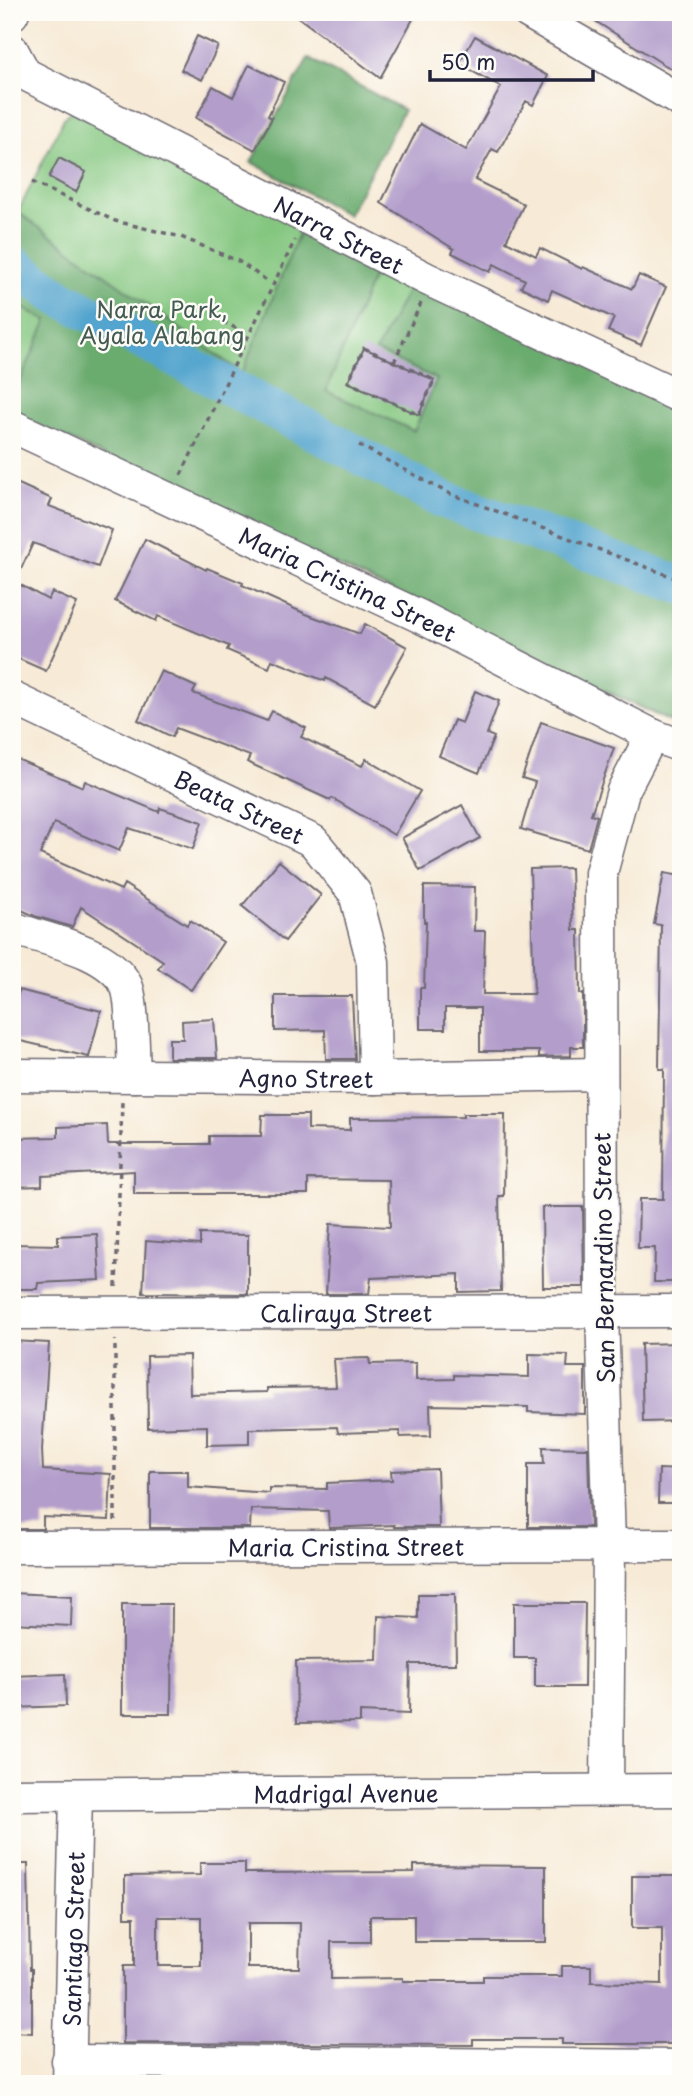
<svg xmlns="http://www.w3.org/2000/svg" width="693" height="2096" font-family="'Playpen Sans',sans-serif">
	<rect width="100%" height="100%" fill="#fdfcf7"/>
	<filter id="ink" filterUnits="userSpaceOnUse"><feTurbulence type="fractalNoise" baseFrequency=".0143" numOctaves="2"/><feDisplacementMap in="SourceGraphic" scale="14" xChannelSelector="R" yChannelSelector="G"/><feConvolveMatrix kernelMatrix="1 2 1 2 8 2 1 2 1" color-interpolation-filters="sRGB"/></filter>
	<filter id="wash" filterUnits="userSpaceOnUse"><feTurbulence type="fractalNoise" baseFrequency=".00686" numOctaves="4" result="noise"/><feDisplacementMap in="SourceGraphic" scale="28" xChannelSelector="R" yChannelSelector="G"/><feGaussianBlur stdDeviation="1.57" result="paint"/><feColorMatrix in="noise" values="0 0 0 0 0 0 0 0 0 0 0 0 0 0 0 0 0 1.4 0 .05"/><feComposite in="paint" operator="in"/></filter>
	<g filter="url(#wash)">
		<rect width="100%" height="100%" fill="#f7ead6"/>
		<path fill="#83c67f" stroke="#52745d" stroke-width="2" d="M 71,111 L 681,405 L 681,727 L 12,413 L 12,224 L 64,118 Z"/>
		<path fill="#6aab6e" stroke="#466654" stroke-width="2" d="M 308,58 L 404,110 L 348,215 L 251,162 Z
			M 12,208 L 242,373 L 302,226 L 378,264 L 326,391 L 414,431 L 437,379 L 376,351 L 412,281 L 681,405 L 681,705 L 673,722 L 12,413 L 12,400 L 47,320 L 12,303 Z"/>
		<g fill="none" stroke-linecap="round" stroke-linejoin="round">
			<path stroke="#53a4ce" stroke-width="38" d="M 12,263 L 54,294 L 442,499 L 681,585"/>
		</g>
		<g id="blocks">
			<path fill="#b29dcb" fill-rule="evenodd" d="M 291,12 L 417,12 L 380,78 Z
				M 581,12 L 681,12 L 681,74 L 663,64 Z
				M 197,36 L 218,46 L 202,80 L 181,70 Z
				M 475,36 L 548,76 L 533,105 L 526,101 L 498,152 L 492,149 L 475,180 L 524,204 L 506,241 L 536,256 L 540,248 L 582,269 L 583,267 L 632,289 L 639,275 L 666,287 L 641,345 L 608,331 L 614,318 L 552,290 L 548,300 L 521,287 L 525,280 L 494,264 L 490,272 L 452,253 L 454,249 L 381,203 L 420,124 L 466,150 L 501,87 L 459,64 Z
				M 249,65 L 284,82 L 268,116 L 272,118 L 255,150 L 196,118 L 213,86 L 233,97 Z
				M 59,158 L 86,172 L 76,192 L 49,177 Z
				M 364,348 L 434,380 L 419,415 L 348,382 Z
				M 12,481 L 52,499 L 49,506 L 112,530 L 98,567 L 33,543 L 15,582 L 48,600 L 52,592 L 77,603 L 46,671 L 12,656 Z
				M 145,539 L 206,570 L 207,568 L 243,583 L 242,585 L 306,614 L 360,634 L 365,624 L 407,647 L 375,705 L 326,678 L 325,681 L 272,660 L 269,668 L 227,650 L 229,646 L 158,616 L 156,621 L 115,601 Z
				M 161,671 L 196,687 L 193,693 L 267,721 L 272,711 L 306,728 L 301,737 L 362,766 L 366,759 L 420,791 L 394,835 L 332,798 L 330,800 L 247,762 L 250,756 L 176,728 L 172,737 L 138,720 Z
				M 475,691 L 499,701 L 487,734 L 494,737 L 479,773 L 439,756 L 454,720 L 462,723 Z
				M 541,722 L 614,748 L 591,814 L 597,816 L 588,849 L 521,829 L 535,782 L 522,778 Z
				M 12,757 L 83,787 L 85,781 L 159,812 L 160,808 L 202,822 L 193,849 L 129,828 L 119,851 L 54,823 L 40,854 L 121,890 L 124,884 L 187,925 L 190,920 L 223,942 L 191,990 L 158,968 L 163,961 L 81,907 L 72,927 L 35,916 L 12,906 Z
				M 462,805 L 480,838 L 420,871 L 402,838 Z
				M 279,861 L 321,895 L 285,941 L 242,906 Z
				M 571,868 L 573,930 L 579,930 L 580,994 L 583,994 L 583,1047 L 571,1047 L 571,1056 L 539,1057 L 539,1051 L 480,1051 L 480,1008 L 445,1008 L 445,1029 L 420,1029 L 420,988 L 424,988 L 426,922 L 424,922 L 424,886 L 475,887 L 474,931 L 485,931 L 483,994 L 534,994 L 530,869 Z
				M 664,873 L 681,876 L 681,1282 L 654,1282 L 655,1248 L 638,1248 L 639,1199 L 663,1199 L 664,1069 L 659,1069 L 661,925 L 654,924 Z
				M 19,990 L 101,1011 L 89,1057 L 12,1039 L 12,1019 Z
				M 275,996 L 352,996 L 355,1059 L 326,1059 L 325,1030 L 275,1031 Z
				M 214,1019 L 217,1058 L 169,1058 L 169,1039 L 183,1039 L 182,1021 Z
				M 463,1114 L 505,1114 L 504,1196 L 499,1196 L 501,1291 L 459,1292 L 459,1274 L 371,1278 L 369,1294 L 326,1294 L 330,1224 L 390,1227 L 389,1180 L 308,1179 L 308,1194 L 134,1194 L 134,1171 L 42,1176 L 42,1186 L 12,1187 L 12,1138 L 58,1137 L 58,1127 L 107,1125 L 108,1144 L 209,1144 L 209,1136 L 261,1136 L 262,1115 L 308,1115 L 308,1129 L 350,1130 L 350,1118 L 463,1117 Z
				M 542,1207 L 583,1207 L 584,1287 L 543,1287 Z
				M 97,1234 L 100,1280 L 38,1283 L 37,1289 L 12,1289 L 12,1244 L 58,1245 L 58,1236 Z
				M 200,1234 L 248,1235 L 248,1294 L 143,1293 L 146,1241 L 200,1245 Z
				M 12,1341 L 49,1343 L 42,1450 L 43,1470 L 111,1474 L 109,1520 L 43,1517 L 43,1529 L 12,1529 Z
				M 681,1343 L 681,1421 L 643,1422 L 641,1344 Z
				M 529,1354 L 568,1355 L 567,1367 L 585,1367 L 585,1414 L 528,1412 L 528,1407 L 430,1405 L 431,1436 L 400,1437 L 400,1431 L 338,1433 L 337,1427 L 249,1429 L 249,1444 L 207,1445 L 207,1426 L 148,1428 L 147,1356 L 189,1355 L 190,1394 L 267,1392 L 267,1388 L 336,1387 L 334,1359 L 369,1358 L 370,1364 L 416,1363 L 416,1380 L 454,1379 L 454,1375 L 529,1377 Z
				M 543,1447 L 588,1448 L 590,1527 L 528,1527 L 528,1464 L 544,1464 Z
				M 437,1469 L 439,1527 L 394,1527 L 394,1525 L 329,1528 L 328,1511 L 251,1509 L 250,1528 L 150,1528 L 150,1471 L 188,1471 L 188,1487 L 269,1493 L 269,1488 L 327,1489 L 327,1483 L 392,1480 L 391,1471 Z
				M 659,1469 L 681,1470 L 681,1503 L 658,1503 Z
				M 12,1593 L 72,1596 L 71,1626 L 12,1623 Z
				M 418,1594 L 455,1594 L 456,1664 L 410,1664 L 409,1714 L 360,1712 L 360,1722 L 297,1723 L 296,1661 L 377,1660 L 378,1616 L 418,1618 Z
				M 514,1603 L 585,1603 L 584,1687 L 535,1687 L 535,1658 L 514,1658 Z
				M 122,1604 L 172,1604 L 171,1714 L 122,1714 Z
				M 65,1674 L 66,1706 L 12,1708 L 12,1676 Z
				M 200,1863 L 245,1863 L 245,1873 L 414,1872 L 414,1865 L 546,1866 L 546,1942 L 414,1942 L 414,1916 L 370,1916 L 370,1942 L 331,1942 L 331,1979 L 403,1978 L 403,1981 L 483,1981 L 483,1976 L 562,1976 L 562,1966 L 591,1966 L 591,1982 L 662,1984 L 662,1928 L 632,1928 L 632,1876 L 681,1876 L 681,2044 L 562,2044 L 562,2039 L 473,2039 L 473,2045 L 123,2043 L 123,1966 L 134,1966 L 134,1917 L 125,1917 L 125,1876 L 200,1875 ZM 158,1917 L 201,1917 L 201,1966 L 158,1966 ZM 248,1923 L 300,1923 L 299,1968 L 248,1968 Z
				M 12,1864 L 28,1864 L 30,1969 L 32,1969 L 32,2033 L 12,2032 Z"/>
		</g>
	</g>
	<g filter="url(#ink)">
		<use href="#blocks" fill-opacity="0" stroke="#6d6871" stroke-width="2"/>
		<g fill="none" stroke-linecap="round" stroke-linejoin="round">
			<g stroke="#6d6871" stroke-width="35">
				<g id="minor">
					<path d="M 528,12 L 681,101"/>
					<path d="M 12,14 L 13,12"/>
					<path id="s1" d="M 12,50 L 25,74 L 427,279 L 681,397"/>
					<path id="s2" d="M 12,426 L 419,616 L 652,735 L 681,746"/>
					<path id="s3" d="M 12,698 L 313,841 L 355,893 L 373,962 L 375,1078"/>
					<path d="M 12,928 C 47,940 108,950 126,985 C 133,998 133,1057 134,1076"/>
					<path id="s4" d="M 12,1075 L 375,1078 L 601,1074"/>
					<path id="s5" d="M 12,1313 L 681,1311"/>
					<path id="s6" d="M 12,1547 L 681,1545"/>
					<path d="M 607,1790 L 609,1544 L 602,1311 L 601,873 L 623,791 L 652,735"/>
					<path id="s7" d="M 12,1795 L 681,1790"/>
					<path d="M 68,2061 L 681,2066"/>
					<path id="s8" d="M 69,2084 L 76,1795"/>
				</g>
			</g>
			<path stroke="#6d6871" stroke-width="3.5" stroke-dasharray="5 5" stroke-linecap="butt" d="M 32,182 L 115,221 L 181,237 L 238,261 L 266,280
				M 214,317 L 249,335
				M 364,348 L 434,380 L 419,415 L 348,382 Z
				M 394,362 L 421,303
				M 359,445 L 448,493 L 681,580
				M 181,475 L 295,240
				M 116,1287 L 122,1102
				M 115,1521 L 115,1340"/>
			<use href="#minor" stroke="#fff" stroke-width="32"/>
		</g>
	</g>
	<g text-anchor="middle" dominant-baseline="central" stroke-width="5" stroke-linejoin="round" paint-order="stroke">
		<g font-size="23" fill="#22223b" stroke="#fdfcf7">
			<text stroke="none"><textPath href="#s1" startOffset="380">Narra Street</textPath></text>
			<text stroke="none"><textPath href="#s2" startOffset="371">Maria Cristina Street</textPath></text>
			<text stroke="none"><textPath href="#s3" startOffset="252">Beata Street</textPath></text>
			<text stroke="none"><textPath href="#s4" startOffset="294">Agno Street</textPath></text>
			<text transform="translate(603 1258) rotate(-91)">San Bernardino Street</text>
			<text stroke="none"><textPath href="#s5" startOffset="334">Caliraya Street</textPath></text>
			<text stroke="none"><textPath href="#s6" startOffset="334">Maria Cristina Street</textPath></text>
			<text stroke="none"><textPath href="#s7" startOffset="334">Madrigal Avenue</textPath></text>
			<text stroke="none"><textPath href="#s8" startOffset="145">Santiago Street</textPath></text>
		</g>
		<g font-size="23" fill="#445b53" stroke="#fdfcf7">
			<text x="162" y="308">Narra Park,<tspan x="162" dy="26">Ayala Alabang</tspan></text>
		</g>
	</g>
	<rect width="693" height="2096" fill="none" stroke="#fdfcf7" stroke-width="42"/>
	<path d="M430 70v10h163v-10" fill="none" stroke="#22223b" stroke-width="3.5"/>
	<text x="441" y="70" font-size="21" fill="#22223b" stroke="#fdfcf7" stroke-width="5" paint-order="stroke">50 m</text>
</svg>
